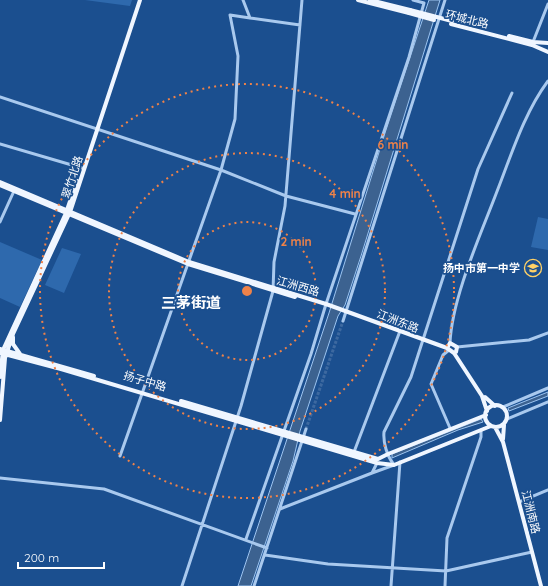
<svg xmlns="http://www.w3.org/2000/svg" width="548" height="586" font-family="Quicksand,'Noto Sans SC',sans-serif">
	<rect width="100%" height="100%" fill="#1b4f8f"/>
	<path fill="#2e69ad" d="M 85,0 L 132,0 L 130,6 Z
		M 538,217 L 548,219 L 548,250 L 531,247 Z
		M 0,242 L 42,260 L 20,307 L 0,298 Z
		M 62,248 L 81,254 L 64,293 L 45,285 Z"/>
	<path fill="#3c6290" stroke="#9cc4f0" d="M 429,0 L 440,0 L 361,256 L 345,305 L 338,316 L 300,431 L 293,461 L 251,586 L 238,586 L 329,313 L 385,133 Z
		M 548,392 L 548,396 L 509,411 L 508,408 Z
		M 481,419 L 483,422 L 458,430 L 392,458 L 392,454 Z"/>
	<g fill="none" stroke-linecap="round" stroke-linejoin="round">
		<path stroke="#3d69a0" stroke-width="3" stroke-dasharray="3 1.5" stroke-linecap="butt" d="M 306,429 L 343,321"/>
		<path stroke="#a9c9ee" stroke-width="3" d="M 243,0 L 250,18 L 300,25
			M 533,42 L 548,4
			M 0,97 L 221,170 L 286,196 L 355,214
			M 0,144 L 82,168
			M 0,222 L 14,191
			M 343,321 L 445,0
			M 450,343 C 452,298 480,236 496,194 C 511,156 524,113 548,81
			M 457,347 L 529,340 L 548,333
			M 449,350 L 443,355 L 431,384 L 450,428
			M 503,407 L 548,388
			M 507,419 L 548,402
			M 354,452 L 400,331
			M 120,456 L 221,170 L 235,119 L 238,56 L 230,15 L 250,18
			M 372,473 L 394,465 C 387,456 383,443 384,432 L 411,377 L 478,169 L 512,93
			M 0,478 L 104,489 L 267,548
			M 519,502 L 548,490
			M 280,509 L 372,473 L 377,463
			M 246,539 L 311,354 L 326,304 L 409,57 L 424,3 L 413,0
			M 265,555 L 328,564 L 446,571 L 532,552
			M 182,586 L 241,406 L 273,291 L 274,262 L 285,206 L 302,0
			M 254,586 L 306,429
			M 391,586 L 400,462
			M 445,586 L 447,538 L 481,437 L 481,430"/>
		<path stroke="#f0f6ff" stroke-width="4" d="M 358,0 L 409,13
			M 370,0 L 410,10
			M 451,24 L 532,45 L 548,52
			M 509,36 L 533,42 L 548,43
			M 0,182 L 189,262 L 326,304 L 447,348
			M 0,185 L 188,264 L 295,297
			M 13,337 L 13,344 L 20,354
			M 0,349 L 94,376
			M 0,353 L 61,369 L 377,463 L 394,465 L 491,426
			M 454,353 L 456,352 L 457,347 L 450,343 L 447,348 L 454,353 L 482,396 L 487,411
			M 0,377 L 3,350 L 66,213 L 77,181
			M 485,397 L 495,406
			M 181,401 L 378,459 L 388,454 L 486,415
			M485 416a11 11 0 1 1 22 0a11 11 0 1 1-22 0Z
			M 0,420 L 5,358 L 13,334 L 70,212 L 140,0
			M 495,427 L 503,442 L 541,586
			M 503,439 L 504,425"/>
		<path stroke="#f0f6ff" stroke-width="4" d="M 410,10 L 452,21
			M 409,13 L 434,20"/>
	</g>
	<g fill="none" stroke="#ee8249" stroke-width="2" stroke-dasharray="2 4">
		<circle cx="247" cy="291" r="69"/>
		<circle cx="247" cy="291" r="138"/>
		<circle cx="247" cy="291" r="207"/>
	</g>
	<defs>
		<g id="school-ring" transform="scale(0.9)"><circle r="9.5" fill="#1b4f8f" stroke="#ffd166" stroke-width="1.5"/><path d="M0-5L7-2L0 1L-7-2ZM-4 1L0 2.5L4 1V4Q0 6-4 4Z" fill="#ffd166"/></g>
	</defs>
	<g fill-rule="evenodd">
		<use href="#school-ring" x="533" y="268"/>
	</g>
	<g text-anchor="middle" dominant-baseline="central" stroke-width="3.5" stroke-linejoin="round" paint-order="stroke">
		<g font-size="11" fill="#fff" stroke="#1b4f8f">
			<text transform="translate(467 19) rotate(14)">环城北路</text>
			<text transform="translate(72 177) rotate(-72)">翠竹北路</text>
			<text transform="translate(298 286) rotate(16)">江洲西路</text>
			<text transform="translate(398 321) rotate(21)">江洲东路</text>
			<text transform="translate(145 381) rotate(16)">扬子中路</text>
			<text transform="translate(531 512) rotate(76)">江洲南路</text>
		</g>
		<g font-size="11" font-weight="bold" fill="#fff" stroke="#1b4f8f" text-anchor="end">
			<text x="520" y="268">扬中市第一中学</text>
		</g>
		<g font-size="15" font-weight="bold" fill="#fff" stroke="#1b4f8f">
			<text x="191" y="302">三茅街道</text>
		</g>
	</g>
	<circle cx="247" cy="291" r="6" fill="#ee8249" stroke="#1b4f8f" stroke-width="2"/>
	<g font-size="12" text-anchor="middle" font-weight="bold" fill="#ee8249" stroke="#1b4f8f" stroke-width="3.5" stroke-linejoin="round" paint-order="stroke">
		<text x="393" y="149">6 min</text>
		<text x="345" y="198">4 min</text>
		<text x="296" y="246">2 min</text>
	</g>
	<path d="M18 562v6h86v-6" fill="none" stroke="#ffffff" stroke-width="2"/>
	<text x="24" y="562" font-size="12" fill="#ffffff" stroke="#1b4f8f" stroke-width="3" paint-order="stroke">200 m</text>
</svg>
